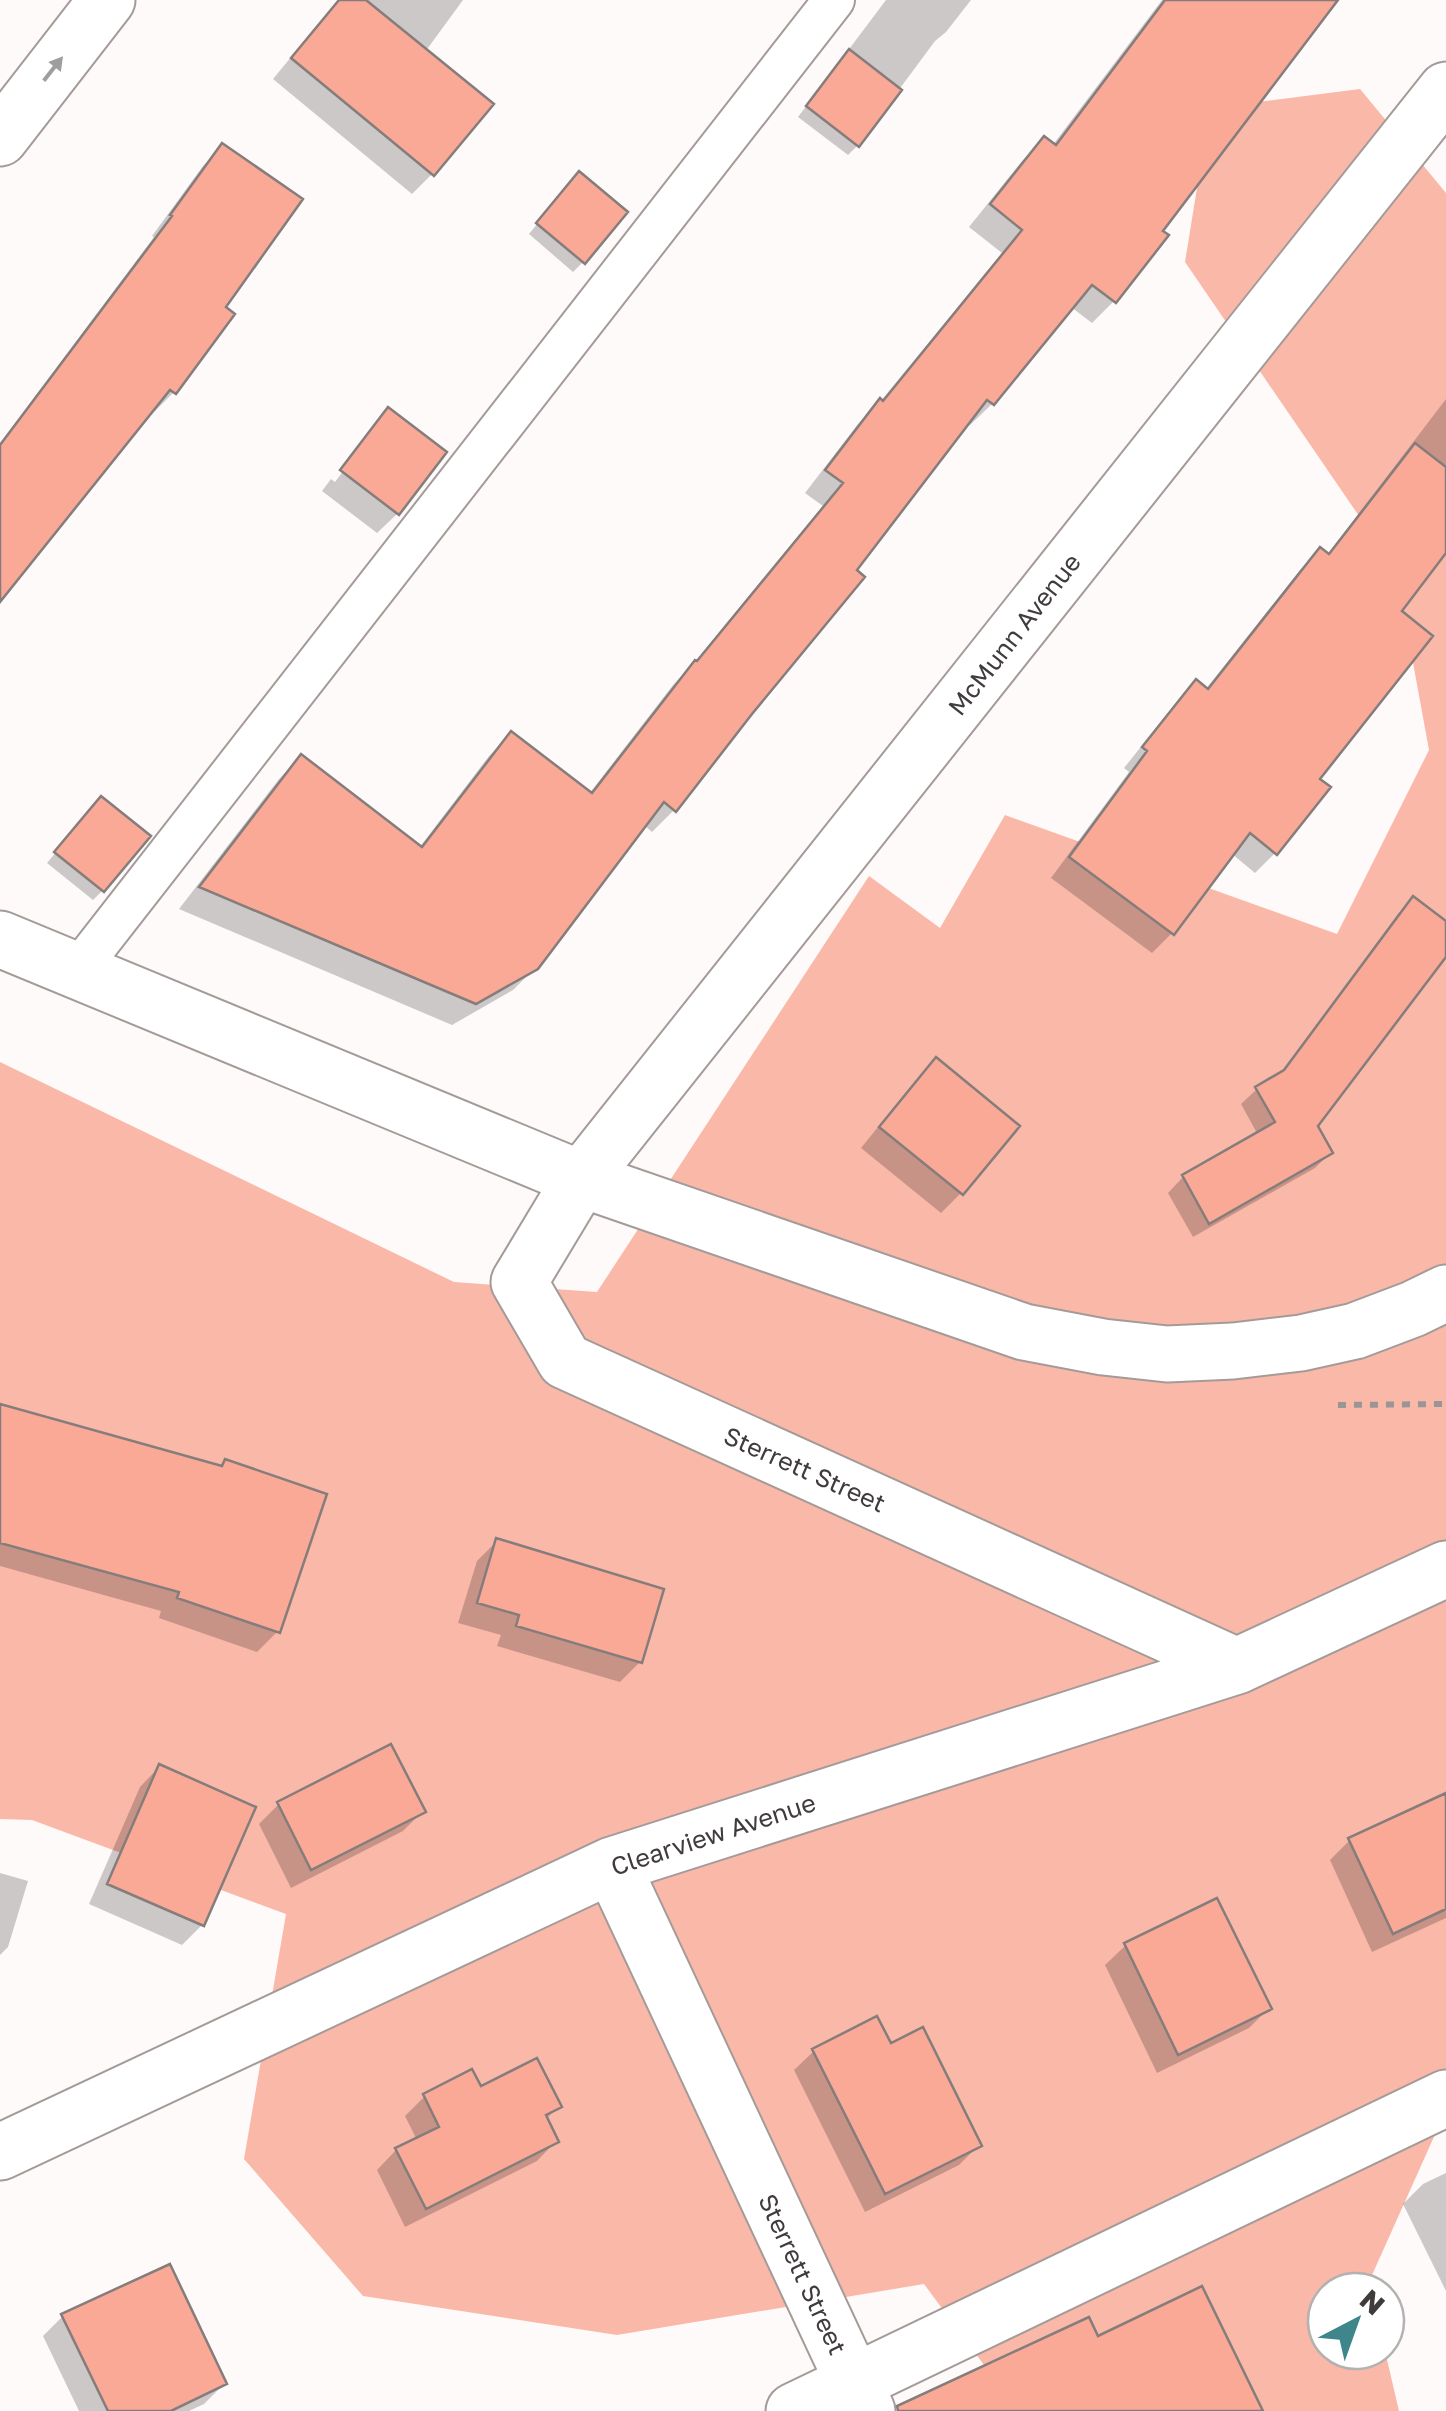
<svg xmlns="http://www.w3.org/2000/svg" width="1446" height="2411" font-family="'Golos Text',sans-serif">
	<rect width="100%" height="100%" fill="#fefaf9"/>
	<path fill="#fab8a9" d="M 1360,89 L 1446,193 L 1446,2110 L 1368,2284 L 1370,2291 L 1326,2291 L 1326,2351 L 1385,2351 L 1399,2411 L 1018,2411 L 924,2284 L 617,2335 L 363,2296 L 244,2159 L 286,1914 L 32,1820 L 0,1819 L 0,1062 L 454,1282 L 597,1292 L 869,876 L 940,928 L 1005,815 L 1337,934 L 1429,750 L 1396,570 L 1185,262 L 1210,108 Z"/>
	<path fill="#0003" d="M 338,0 L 463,0 L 425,52 L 432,174 L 412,194 L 273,79 Z
		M 886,0 L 971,0 L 946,32 L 935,41 L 858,145 L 848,155 L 798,117 Z
		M 1162,0 L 1335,0 L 1160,231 L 1165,236 L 1114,301 L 1092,323 L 1071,307 L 992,404 L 970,425 L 967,423 L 674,810 L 652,832 L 644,825 L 536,967 L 513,990 L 452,1025 L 179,909 L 279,779 L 301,757 L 419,848 L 489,756 L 511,734 L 589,794 L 673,685 L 689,669 L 823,506 L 805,493 L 858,424 L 880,402 L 1002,253 L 969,227 L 1022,161 L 1044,139 L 1052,146 Z
		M 223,146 L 222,308 L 174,392 L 154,412 L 151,410 L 0,598 L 0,443 L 154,237 L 152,236 L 203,166 Z
		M 570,184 L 583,262 L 573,272 L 529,234 Z
		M 1446,399 L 1446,549 L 1398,612 L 1275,853 L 1255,873 L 1231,853 L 1172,933 L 1152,953 L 1051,878 L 1129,772 L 1124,768 L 1176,703 L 1196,683 L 1205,690 L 1300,570 L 1320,550 L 1327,555 Z
		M 388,411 L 443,453 L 397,514 L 377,533 L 322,491 L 331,479 L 335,482 L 375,429 L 370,429 Z
		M 92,809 L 102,891 L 93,900 L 47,863 Z
		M 1413,899 L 1446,924 L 1446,953 L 1315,1126 L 1330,1153 L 1315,1168 L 1193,1237 L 1168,1193 L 1183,1177 L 1258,1135 L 1241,1104 L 1257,1089 L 1278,1077 L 1398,914 Z
		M 936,1061 L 961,1193 L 941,1213 L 861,1148 L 916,1080 Z
		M 0,1411 L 219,1468 L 225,1462 L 277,1632 L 257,1652 L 159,1618 L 161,1611 L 0,1566 Z
		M 497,1541 L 640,1662 L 620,1682 L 497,1646 L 501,1635 L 458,1623 L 477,1561 Z
		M 159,1767 L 253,1808 L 202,1925 L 182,1945 L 89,1904 L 140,1787 Z
		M 1446,1796 L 1446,1918 L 1372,1952 L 1330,1860 L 1350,1840 Z
		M 279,1804 L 423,1811 L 403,1831 L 291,1888 L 259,1824 Z
		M 0,1873 L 28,1881 L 8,1947 L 0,1955 Z
		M 1125,1946 L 1269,2008 L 1249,2028 L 1157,2073 L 1105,1965 Z
		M 890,2047 L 979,2145 L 959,2165 L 865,2212 L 794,2070 L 814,2051 Z
		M 480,2089 L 559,2106 L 546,2119 L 556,2141 L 537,2161 L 405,2227 L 377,2170 L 396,2150 L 417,2140 L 405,2116 L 425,2096 Z
		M 1446,2173 L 1446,2291 L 1403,2204 L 1423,2184 Z
		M 63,2316 L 224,2384 L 204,2404 L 189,2411 L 79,2411 L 43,2336 Z"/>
	<path fill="#faa997" stroke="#857d7b" stroke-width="2.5" d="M 339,0 L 366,0 L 494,104 L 434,176 L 291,58 Z
		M 1165,0 L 1338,0 L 1163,231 L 1169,235 L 1116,303 L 1092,285 L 994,405 L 987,400 L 857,570 L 865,577 L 752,714 L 676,812 L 664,802 L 538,969 L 476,1004 L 199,887 L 301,754 L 422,847 L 511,731 L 592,793 L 695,660 L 697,661 L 843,483 L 825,470 L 880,398 L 883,401 L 1022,230 L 990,204 L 1044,136 L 1056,145 Z
		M 849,49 L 902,90 L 859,147 L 806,106 Z
		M 222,143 L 303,199 L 226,307 L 235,314 L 176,394 L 170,390 L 0,602 L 0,445 L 172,216 L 170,215 Z
		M 579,171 L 628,212 L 585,264 L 536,223 Z
		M 388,407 L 447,452 L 399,515 L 340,470 Z
		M 1415,443 L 1446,467 L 1446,553 L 1402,611 L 1433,636 L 1320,779 L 1331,787 L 1277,855 L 1250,833 L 1174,935 L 1069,857 L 1147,751 L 1142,747 L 1196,679 L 1208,689 L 1320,547 L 1329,554 Z
		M 101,796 L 151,836 L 104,892 L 54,852 Z
		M 1413,896 L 1446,921 L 1446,957 L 1318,1126 L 1333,1153 L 1209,1224 L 1182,1175 L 1275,1122 L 1255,1087 L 1284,1070 Z
		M 936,1057 L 1020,1126 L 963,1195 L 879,1127 Z
		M 0,1404 L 222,1466 L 225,1459 L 327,1494 L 280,1633 L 177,1598 L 179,1592 L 0,1543 Z
		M 496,1538 L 664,1589 L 642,1663 L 516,1626 L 519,1615 L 477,1603 Z
		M 391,1744 L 426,1812 L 311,1870 L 277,1802 Z
		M 159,1764 L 256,1807 L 204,1926 L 107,1884 Z
		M 1446,1793 L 1446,1909 L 1393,1934 L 1348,1838 Z
		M 1217,1898 L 1272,2009 L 1178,2055 L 1124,1943 Z
		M 877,2016 L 891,2043 L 923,2027 L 982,2146 L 885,2194 L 812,2049 Z
		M 537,2058 L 562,2107 L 546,2115 L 559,2142 L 426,2209 L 395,2148 L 439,2127 L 423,2094 L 472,2069 L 481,2086 Z
		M 170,2264 L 227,2384 L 171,2411 L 108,2411 L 61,2314 Z
		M 1202,2286 L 1263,2411 L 898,2411 L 897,2406 L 1089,2317 L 1098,2336 Z"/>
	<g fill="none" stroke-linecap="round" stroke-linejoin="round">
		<g stroke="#a49b99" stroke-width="44">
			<path id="lane" d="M 77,971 L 834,0"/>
		</g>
		<g stroke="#a49b99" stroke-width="59">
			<path id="street" d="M 1237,1666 L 565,1361 L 519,1282 L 581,1179 L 1446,90
				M 612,1865 L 867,2411
				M 0,2152 L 612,1865 L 1237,1666 L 1446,1569
				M 794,2411 L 1446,2098"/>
		</g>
		<g stroke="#a49b99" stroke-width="59">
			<path id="secondary" d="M 0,138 L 107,0
				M 0,939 L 581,1179 L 1024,1332 L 1103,1347 L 1167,1354 L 1233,1351 L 1301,1343 L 1355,1331 L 1413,1309 L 1446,1293"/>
		</g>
		<path stroke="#9a9695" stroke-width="6" stroke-dasharray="8 8" stroke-linecap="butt" d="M 1338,1405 L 1446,1404"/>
		<use href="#lane" stroke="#fff" stroke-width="40"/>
		<use href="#street" stroke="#fff" stroke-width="55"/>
		<use href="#secondary" stroke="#fff" stroke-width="55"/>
	</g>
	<defs><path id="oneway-solid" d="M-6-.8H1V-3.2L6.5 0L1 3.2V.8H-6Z" transform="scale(2.5)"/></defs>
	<use fill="#a09e9d" href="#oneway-solid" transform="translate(53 69) rotate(-52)"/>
	<g text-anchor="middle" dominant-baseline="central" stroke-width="10" stroke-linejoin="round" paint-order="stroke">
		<g font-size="25" fill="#403c3b" stroke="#fff">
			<text transform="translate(1014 634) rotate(-52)">McMunn Avenue</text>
			<text transform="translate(805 1469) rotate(24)">Sterrett Street</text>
			<text transform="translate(713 1834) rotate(-18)">Clearview Avenue</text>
			<text transform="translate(803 2274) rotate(65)">Sterrett Street</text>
		</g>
	</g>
	<g transform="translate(1356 2321) rotate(41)"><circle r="48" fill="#ffffff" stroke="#b3b1b1" stroke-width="2.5"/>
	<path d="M0-8L18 38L0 25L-18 38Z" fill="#3e868b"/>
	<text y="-15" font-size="28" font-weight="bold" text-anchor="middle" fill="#403c3b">N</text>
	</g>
</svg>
